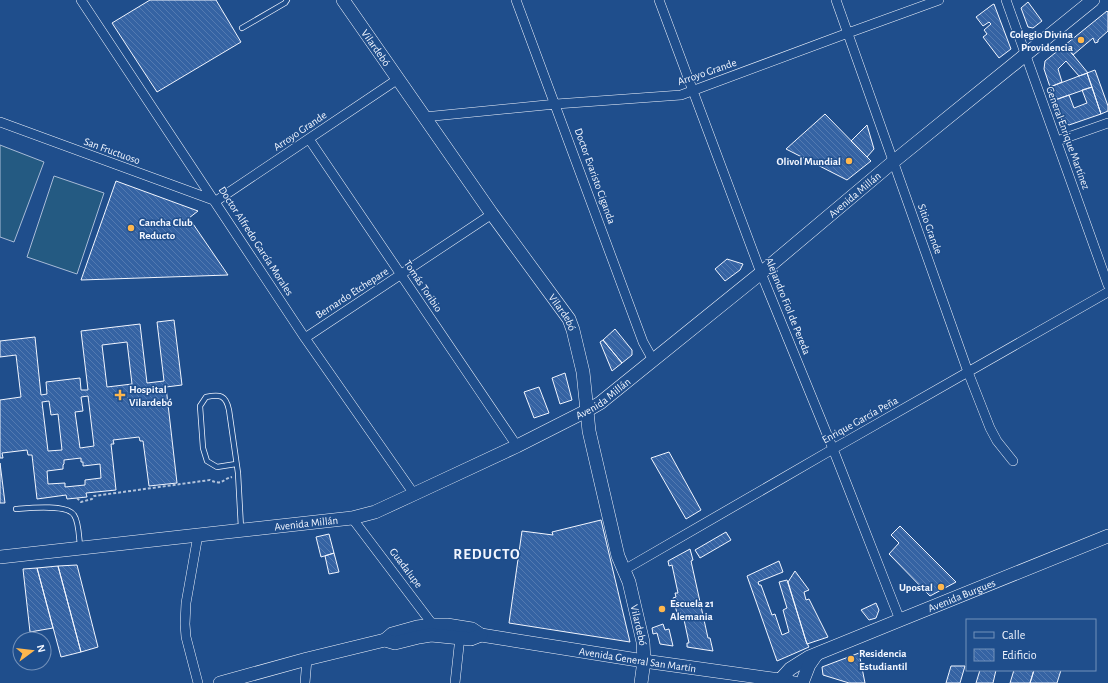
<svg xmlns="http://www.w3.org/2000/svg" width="1108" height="683" font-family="'Alegreya Sans',sans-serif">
	<defs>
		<pattern id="building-back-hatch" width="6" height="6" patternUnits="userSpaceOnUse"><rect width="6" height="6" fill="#3563a3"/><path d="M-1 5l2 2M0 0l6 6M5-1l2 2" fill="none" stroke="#537ab1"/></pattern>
	</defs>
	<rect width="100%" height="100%" fill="#1f4e8c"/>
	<path fill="#245a82" stroke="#a8bbd7" d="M 0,145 L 44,162 L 14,242 L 0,237 Z
		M 54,176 L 104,193 L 77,274 L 27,257 Z"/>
	<path fill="url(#building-back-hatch)" stroke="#f2f6ff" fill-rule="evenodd" d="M 150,0 L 216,0 L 241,42 L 157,92 L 112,23 Z
		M 1028,2 L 1042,21 L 1033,28 L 1028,27 L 1021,8 Z
		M 994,4 L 1011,49 L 999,58 L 983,37 L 987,34 L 984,30 L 991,24 L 989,22 L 983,26 L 976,17 L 992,5 Z
		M 1107,11 L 1108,12 L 1108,31 L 1098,40 L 1098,42 L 1095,43 L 1093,38 L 1073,55 L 1065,45 Z
		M 1065,45 L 1088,73 L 1079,76 L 1066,61 L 1058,69 L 1062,82 L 1050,87 L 1044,69 L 1045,61 Z
		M 1095,70 L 1108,106 L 1108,111 L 1101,114 L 1087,73 Z
		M 1087,73 L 1092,87 L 1055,100 L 1050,87 Z
		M 1092,87 L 1101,114 L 1069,125 L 1062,121 L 1055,100 L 1069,95 L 1074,108 L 1087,103 L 1082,90 Z
		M 825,114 L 871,161 L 847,180 L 786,149 Z
		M 867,125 L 874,149 L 867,157 L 851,141 Z
		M 116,181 L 198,211 L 189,218 L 228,275 L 81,280 Z
		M 727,259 L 743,264 L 740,270 L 725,281 L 715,269 Z
		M 174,320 L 182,385 L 166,387 L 177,483 L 149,486 L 143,441 L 140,441 L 139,437 L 113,440 L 114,444 L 111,444 L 116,490 L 86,493 L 87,497 L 67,499 L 66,495 L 37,499 L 32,455 L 28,455 L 27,450 L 2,453 L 3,458 L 0,458 L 0,400 L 21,397 L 16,355 L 0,357 L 0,341 L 35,337 L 41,395 L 47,394 L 46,382 L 80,378 L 81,390 L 88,390 L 81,331 L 140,324 L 147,383 L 164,381 L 157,322 ZM 127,342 L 132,384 L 107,387 L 102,345 ZM 88,396 L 94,446 L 80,448 L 75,412 L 83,411 L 81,397 ZM 49,401 L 51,415 L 58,414 L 62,450 L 48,451 L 42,402 ZM 81,458 L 81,462 L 83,462 L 83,466 L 100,464 L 101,478 L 85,480 L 85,485 L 65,487 L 65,483 L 48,484 L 47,471 L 63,469 L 63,465 L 64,464 L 64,460 Z
		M 615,329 L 632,350 L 632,355 L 622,363 L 603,340 Z
		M 603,340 L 622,363 L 612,371 L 600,342 Z
		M 565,373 L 572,400 L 560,404 L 552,378 Z
		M 539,387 L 549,413 L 534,418 L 524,392 Z
		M 669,452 L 701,510 L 686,519 L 651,458 Z
		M 0,463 L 5,503 L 0,503 Z
		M 601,520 L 630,642 L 509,623 L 522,531 L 553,535 L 552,532 Z
		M 900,526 L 956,582 L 930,596 L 889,554 L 899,543 L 891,535 Z
		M 726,532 L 731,540 L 700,558 L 695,550 Z
		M 329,534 L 334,553 L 321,557 L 316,537 Z
		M 690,549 L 693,560 L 691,561 L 708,638 L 710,638 L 713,651 L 687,647 L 687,643 L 689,643 L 683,615 L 680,615 L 680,612 L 677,613 L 673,598 L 676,597 L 675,593 L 678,593 L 672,565 L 669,566 L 668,561 Z
		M 334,553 L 339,572 L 329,574 L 325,556 Z
		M 779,561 L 783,572 L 758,582 L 759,585 L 761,585 L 772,615 L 775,614 L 782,635 L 789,632 L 783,610 L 787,608 L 779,582 L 787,580 L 806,641 L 809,647 L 777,661 L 747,576 Z
		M 77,565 L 98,647 L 81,652 L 58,566 Z
		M 58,566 L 81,652 L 61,657 L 37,568 Z
		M 37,568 L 53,628 L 30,632 L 23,569 Z
		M 795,571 L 809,590 L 804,592 L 806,600 L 809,599 L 828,637 L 807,644 L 806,641 L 788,582 Z
		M 876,603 L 879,610 L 876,618 L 869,620 L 861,610 Z
		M 663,624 L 665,630 L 669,629 L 673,646 L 660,644 L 657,633 L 653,634 L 652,628 Z
		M 859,653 L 865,683 L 849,683 L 823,675 L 822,667 Z
		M 951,666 L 965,666 L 960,683 L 946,683 Z
		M 980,670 L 996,670 L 993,683 L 976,683 Z
		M 1014,670 L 1034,670 L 1030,683 L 1010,683 Z
		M 1034,670 L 1061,670 L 1057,683 L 1030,683 Z"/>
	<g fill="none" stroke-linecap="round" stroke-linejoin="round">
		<g stroke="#f2f6ff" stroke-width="6">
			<path id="lane" d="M 242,28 L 285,3 L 287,0
				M 236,464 L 217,467 L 207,461 L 203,448 L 200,406 L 206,397 C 220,394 226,395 229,410 L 238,473 L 241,528
				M 16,509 C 29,508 67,504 74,515 C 79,522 79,538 80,546"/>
		</g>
		<g stroke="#f2f6ff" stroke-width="10">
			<path id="street" d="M 81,0 L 305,338 L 414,494
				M 516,0 L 643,342 L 653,360
				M 659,0 L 761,273 L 833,449 L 900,620
				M 836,0 L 968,372 L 990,428 L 997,441 L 1013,461
				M 1006,0 L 1108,285
				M 424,117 L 556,104 L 681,95 L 848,33 L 939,0
				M 0,122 L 216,201 L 398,79
				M 309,139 L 517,446
				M 1057,141 L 1108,123
				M 305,338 L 492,214
				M 352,518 L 433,625 L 432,630
				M 624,570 L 833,449 L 1108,292
				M 198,683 L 186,637 L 185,624 L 186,603 L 198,535
				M 305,683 L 307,659
				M 455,683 L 460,637"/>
		</g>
		<g stroke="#f2f6ff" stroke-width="14">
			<g id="secondary">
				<path id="s1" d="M 343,0 L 492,214 L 569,319 L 573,330 L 583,372 L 589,431 L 618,556 L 629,582 L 643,642 L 644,661 L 641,683"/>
				<path id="s2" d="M 0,557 L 352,518 L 375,512 L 414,494 L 517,446 L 588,410 L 600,403 L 761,273 L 893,162 L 1093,0"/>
				<path id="s3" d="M 385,640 L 392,634 L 417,627 L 433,625 L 447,625 L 472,629 L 481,635 L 644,661 L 780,680 L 795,683"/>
				<path id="s4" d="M 780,680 L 790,669 L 809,657 L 900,620 L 1108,536"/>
				<path d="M 220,683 L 307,659 L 385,640 L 395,643 L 419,637 L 431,635 L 471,639 L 481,635"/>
				<path d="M 802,683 L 809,665 L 816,655"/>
			</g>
		</g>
		<path stroke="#b3c4dc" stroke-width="2" stroke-dasharray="3 2" stroke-linecap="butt" d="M 77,498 L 81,502 L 92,499 L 94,496 L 210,480 C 223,486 222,479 232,477"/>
		<use href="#lane" stroke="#1f4e8c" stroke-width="4.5"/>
		<use href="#street" stroke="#1f4e8c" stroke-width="9"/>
		<use href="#secondary" stroke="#1f4e8c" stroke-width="13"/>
	</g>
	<g fill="#ffb74d" stroke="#1f4e8c" stroke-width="1.5">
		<circle cx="1081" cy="40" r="4"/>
		<circle cx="849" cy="161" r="4"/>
		<circle cx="131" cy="228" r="4"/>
		<path d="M118 389h4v4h4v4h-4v4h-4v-4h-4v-4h4z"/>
		<circle cx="941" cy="587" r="4"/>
		<circle cx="662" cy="609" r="4"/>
		<circle cx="851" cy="659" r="4"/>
	</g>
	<g text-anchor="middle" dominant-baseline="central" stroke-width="3" stroke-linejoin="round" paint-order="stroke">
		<g font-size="11" font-weight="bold" fill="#f2f6ff" stroke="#1f4e8c" text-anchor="start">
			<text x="1073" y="34" text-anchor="end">Colegio Divina<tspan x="1073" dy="13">Providencia</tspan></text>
			<text x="841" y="161" text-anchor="end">Olivol Mundial</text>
			<text x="139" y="222">Cancha Club<tspan x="139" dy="13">Reducto</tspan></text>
			<text x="129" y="389">Hospital<tspan x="129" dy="13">Vilardebó</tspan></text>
			<text x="933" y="587" text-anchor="end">Upostal</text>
			<text x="670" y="603">Escuela 21<tspan x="670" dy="13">Alemania</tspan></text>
			<text x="859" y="653">Residencia<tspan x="859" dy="13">Estudiantil</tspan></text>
		</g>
		<g font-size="11" fill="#f2f6ff" stroke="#1f4e8c">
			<text stroke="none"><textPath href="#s1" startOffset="58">Vilardebó</textPath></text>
			<text transform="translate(707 72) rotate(-19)">Arroyo Grande</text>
			<text transform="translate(300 131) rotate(-34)">Arroyo Grande</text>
			<text transform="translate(1068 138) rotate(70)">General Enrique Martínez</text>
			<text transform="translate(112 151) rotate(20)">San Fructuoso</text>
			<text transform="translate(595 176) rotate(70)">Doctor Evaristo Ciganda</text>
			<text stroke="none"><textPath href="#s2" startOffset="957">Avenida Millán</textPath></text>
			<text transform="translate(930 229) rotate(70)">Sitio Grande</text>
			<text transform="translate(256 241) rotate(57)">Doctor Alfredo García Morales</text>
			<text transform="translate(423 286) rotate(56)">Tomás Toribio</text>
			<text transform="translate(352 293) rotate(-33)">Bernardo Etchepare</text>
			<text transform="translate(788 306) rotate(68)">Alejandro Fiol de Pereda</text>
			<text stroke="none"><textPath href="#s1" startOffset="382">Vilardebó</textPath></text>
			<text stroke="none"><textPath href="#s2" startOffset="633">Avenida Millán</textPath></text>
			<text transform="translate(860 420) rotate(-29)">Enrique García Peña</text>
			<text stroke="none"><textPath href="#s2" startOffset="308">Avenida Millán</textPath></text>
			<text transform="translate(406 568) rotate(53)">Guadalupe</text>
			<text stroke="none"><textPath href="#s4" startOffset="202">Avenida Burgues</textPath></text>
			<text stroke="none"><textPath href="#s1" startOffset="706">Vilardebó</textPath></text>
			<text stroke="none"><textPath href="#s3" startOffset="260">Avenida General San Martín</textPath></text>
		</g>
		<g font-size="15" font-weight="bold" letter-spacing="1" fill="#f2f6ff" stroke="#1f4e8c">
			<text x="487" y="554">REDUCTO</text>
		</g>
	</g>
	<rect x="966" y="619" width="130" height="52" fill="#1f4e8c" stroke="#7391ba"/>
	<rect x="974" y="632" width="20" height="6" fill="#1f4e8c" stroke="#7391ba"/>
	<text x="1002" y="639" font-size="12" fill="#f2f6ff">Calle</text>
	<rect x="974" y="649" width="20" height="12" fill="url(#building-back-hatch)" stroke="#7391ba"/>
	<text x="1002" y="659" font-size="12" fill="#f2f6ff">Edificio</text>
	<g transform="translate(32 651) rotate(75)"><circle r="19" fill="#1f4e8c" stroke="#7391ba"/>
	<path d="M0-3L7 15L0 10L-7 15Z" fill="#ffb74d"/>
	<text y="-6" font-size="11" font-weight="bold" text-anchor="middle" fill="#f2f6ff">N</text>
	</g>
</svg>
